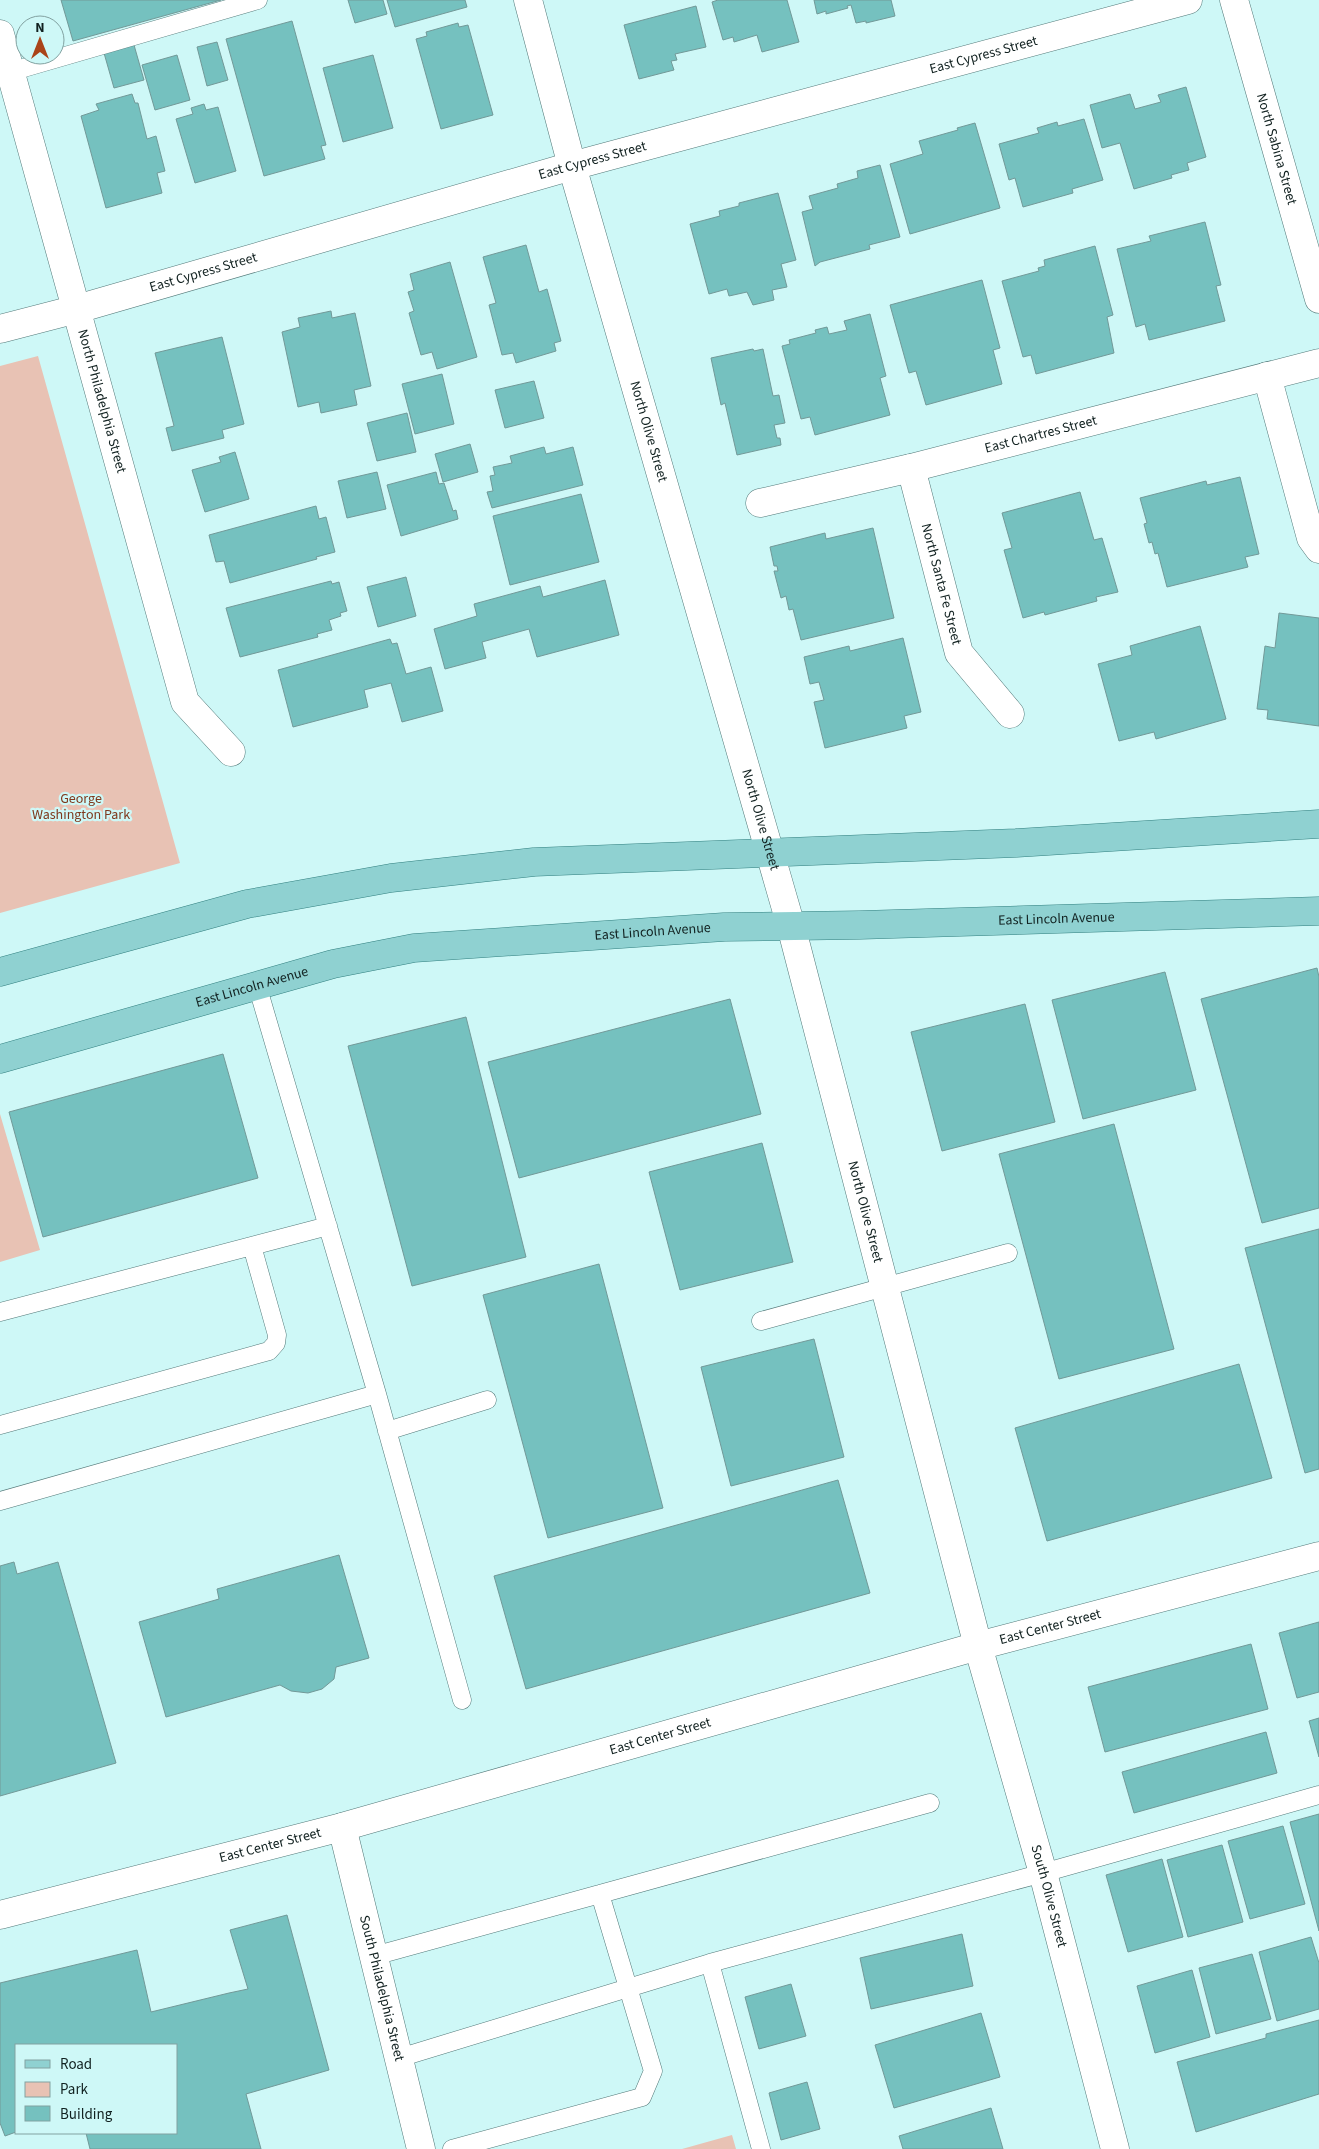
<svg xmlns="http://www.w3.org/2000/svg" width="1319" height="2149" font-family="'Source Sans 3',sans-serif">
	<rect width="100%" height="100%" fill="#cef8f7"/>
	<path fill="#e8c2b4" d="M 38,356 L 180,863 L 0,913 L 0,366 Z
		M 0,1114 L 40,1250 L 0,1262 Z
		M 732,2135 L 736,2149 L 682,2149 Z"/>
	<path fill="#75c1bf" stroke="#729998" d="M 61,0 L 221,0 L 73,41 Z
		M 348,0 L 383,0 L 387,14 L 355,23 Z
		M 387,0 L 465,0 L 467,7 L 395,27 Z
		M 718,0 L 787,0 L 799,42 L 762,52 L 757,35 L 734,42 L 733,37 L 723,40 L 712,2 Z
		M 814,0 L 891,0 L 895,16 L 866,23 L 866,21 L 856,23 L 851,5 L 847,6 L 848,8 L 826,14 L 826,11 L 817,14 Z
		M 696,6 L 706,47 L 675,54 L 677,60 L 671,61 L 674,70 L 639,79 L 624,25 Z
		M 292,21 L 326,145 L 321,146 L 325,159 L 264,176 L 226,39 Z
		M 458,23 L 459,27 L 468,25 L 493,115 L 441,129 L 416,39 L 427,36 L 426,32 Z
		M 217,42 L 228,80 L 207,86 L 197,47 Z
		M 134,45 L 144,80 L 114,88 L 104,53 Z
		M 177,55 L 190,100 L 155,110 L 142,65 Z
		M 373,55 L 393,128 L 343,142 L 323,68 Z
		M 1186,87 L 1206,157 L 1187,163 L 1189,170 L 1171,175 L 1172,178 L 1134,189 L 1120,143 L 1102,148 L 1090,105 L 1130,94 L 1135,109 L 1161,102 L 1158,95 Z
		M 132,94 L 135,103 L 138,103 L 147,139 L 156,136 L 165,171 L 157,173 L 162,193 L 106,208 L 81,116 L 99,110 L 96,104 Z
		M 204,104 L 206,110 L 218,107 L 236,171 L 195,183 L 176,119 L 193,114 L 191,108 Z
		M 1084,119 L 1103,180 L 1072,189 L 1073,193 L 1023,207 L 1015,178 L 1009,180 L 999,144 L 1039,133 L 1037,128 L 1057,122 L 1058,126 Z
		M 975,123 L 1000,208 L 910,234 L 890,164 L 923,154 L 919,141 L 958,130 L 957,128 Z
		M 880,165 L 900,237 L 869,245 L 870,249 L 820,262 L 815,266 L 802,212 L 813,209 L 809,196 L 838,188 L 837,184 L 858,178 L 857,171 Z
		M 778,193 L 796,260 L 781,264 L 787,287 L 772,290 L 774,300 L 753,305 L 747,292 L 729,296 L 727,289 L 709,294 L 690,224 L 720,216 L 719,211 L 739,206 L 739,203 Z
		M 1205,222 L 1221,285 L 1216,286 L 1225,321 L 1149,340 L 1145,324 L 1136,327 L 1117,249 L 1151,241 L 1149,236 Z
		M 526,245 L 539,292 L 547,289 L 561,341 L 554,343 L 556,351 L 516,363 L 513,353 L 502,355 L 489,305 L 496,303 L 483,257 Z
		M 1095,246 L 1113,315 L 1107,317 L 1114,353 L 1036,374 L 1031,355 L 1023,357 L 1002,281 L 1039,271 L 1038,268 L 1045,266 L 1044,260 Z
		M 450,262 L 477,357 L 437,369 L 432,352 L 421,355 L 409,313 L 414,311 L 408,292 L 414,290 L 410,274 Z
		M 982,280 L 1000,348 L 993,350 L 1002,384 L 926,405 L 916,371 L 909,373 L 890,305 Z
		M 331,311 L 332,318 L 355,313 L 371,386 L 354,390 L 357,405 L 321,413 L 319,402 L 298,407 L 282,332 L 300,327 L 298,318 Z
		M 870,314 L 886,376 L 880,378 L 890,415 L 815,435 L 810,417 L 801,419 L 782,346 L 790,344 L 789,340 L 816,333 L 815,330 L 827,327 L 829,334 L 847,330 L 844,321 Z
		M 222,337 L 244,424 L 222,430 L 224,438 L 172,451 L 166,428 L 174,426 L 155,353 Z
		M 753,349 L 754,351 L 763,349 L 773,396 L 779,395 L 785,423 L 774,425 L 777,438 L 780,438 L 781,445 L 737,455 L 725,403 L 721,405 L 711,358 Z
		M 442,374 L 454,424 L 415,434 L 402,384 Z
		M 534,381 L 544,418 L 505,428 L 495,390 Z
		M 407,413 L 416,452 L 377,461 L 367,423 Z
		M 470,444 L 478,472 L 443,482 L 435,454 Z
		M 544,447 L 546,454 L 573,447 L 583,485 L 492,508 L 487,492 L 493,491 L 490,476 L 495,475 L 493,467 L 512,463 L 510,456 Z
		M 235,452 L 249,499 L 205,512 L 192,470 L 221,462 L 219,457 Z
		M 377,472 L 386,509 L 347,518 L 338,481 Z
		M 436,472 L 439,484 L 444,483 L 453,511 L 456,510 L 458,519 L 401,536 L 387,485 Z
		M 1240,477 L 1259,554 L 1245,557 L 1248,567 L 1167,587 L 1158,553 L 1155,554 L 1152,542 L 1149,543 L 1144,524 L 1147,523 L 1140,498 L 1206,481 L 1207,485 Z
		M 1080,492 L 1094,540 L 1102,538 L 1118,592 L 1096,597 L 1097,601 L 1045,615 L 1044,612 L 1023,618 L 1004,550 L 1012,548 L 1002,513 Z
		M 581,494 L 599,562 L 510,585 L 493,516 Z
		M 316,506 L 319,519 L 326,517 L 335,552 L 316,557 L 317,559 L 230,583 L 224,561 L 216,562 L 209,535 Z
		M 873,528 L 894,618 L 801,640 L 793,609 L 789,610 L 786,596 L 781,598 L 774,571 L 778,571 L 777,566 L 774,566 L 770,547 L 825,533 L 826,539 Z
		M 406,577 L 416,616 L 378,627 L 367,587 Z
		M 605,580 L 619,635 L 537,657 L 529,629 L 482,642 L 486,658 L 445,669 L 434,629 L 477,616 L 474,604 L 540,586 L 543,597 Z
		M 331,581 L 332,584 L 339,582 L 347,611 L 340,613 L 341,616 L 329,620 L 332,630 L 317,634 L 318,637 L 240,657 L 226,608 Z
		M 1279,613 L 1319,618 L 1319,726 L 1267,719 L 1268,710 L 1257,709 L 1265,646 L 1275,648 Z
		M 1200,626 L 1226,719 L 1156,739 L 1154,732 L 1119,741 L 1098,664 L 1132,655 L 1130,646 Z
		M 903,638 L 921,712 L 904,716 L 907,728 L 825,748 L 814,702 L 824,700 L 819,682 L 810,684 L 804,657 L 849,646 L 850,651 Z
		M 390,639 L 392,644 L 397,643 L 406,674 L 431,667 L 443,711 L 402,722 L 391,683 L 364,690 L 368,707 L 293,727 L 278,670 Z
		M 1317,968 L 1319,977 L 1319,1208 L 1262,1223 L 1201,999 Z
		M 1165,972 L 1196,1090 L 1083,1119 L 1052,1000 Z
		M 730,999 L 761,1114 L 519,1178 L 488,1062 Z
		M 1025,1004 L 1055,1122 L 942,1151 L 911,1032 Z
		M 466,1017 L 526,1257 L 412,1286 L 348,1046 Z
		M 223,1054 L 258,1178 L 43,1237 L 9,1112 Z
		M 1114,1124 L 1174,1349 L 1059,1379 L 999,1154 Z
		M 762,1143 L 793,1262 L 680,1290 L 649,1172 Z
		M 1319,1229 L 1319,1469 L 1305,1473 L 1245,1248 Z
		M 599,1264 L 663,1508 L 548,1538 L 483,1295 Z
		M 814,1339 L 844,1457 L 731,1486 L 701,1367 Z
		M 1239,1364 L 1272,1478 L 1047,1541 L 1015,1428 Z
		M 838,1480 L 870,1593 L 526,1689 L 494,1576 Z
		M 339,1555 L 369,1658 L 336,1667 L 334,1679 L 322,1689 L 308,1693 L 291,1691 L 280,1685 L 166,1717 L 139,1622 L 219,1599 L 217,1589 Z
		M 14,1562 L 17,1574 L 58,1562 L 116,1763 L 0,1796 L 0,1566 Z
		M 1319,1622 L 1319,1692 L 1297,1698 L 1279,1633 Z
		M 1251,1644 L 1268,1709 L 1105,1752 L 1088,1687 Z
		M 1319,1718 L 1319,1757 L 1309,1721 Z
		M 1266,1732 L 1277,1773 L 1134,1813 L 1122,1772 Z
		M 1319,1814 L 1319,1931 L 1290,1822 Z
		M 1283,1826 L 1305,1904 L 1250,1919 L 1228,1841 Z
		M 1222,1845 L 1243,1922 L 1188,1937 L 1167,1860 Z
		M 1162,1859 L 1183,1937 L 1128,1952 L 1106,1875 Z
		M 287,1915 L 329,2070 L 246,2094 L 261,2149 L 90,2149 L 86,2133 L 176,2133 L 176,2045 L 16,2045 L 16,2132 L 5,2136 L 0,2123 L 0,1983 L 137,1950 L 151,2012 L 229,1993 L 248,1989 L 230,1930 Z
		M 962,1934 L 973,1986 L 871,2009 L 860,1958 Z
		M 1311,1937 L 1319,1963 L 1319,2009 L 1277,2021 L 1259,1952 Z
		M 1252,1954 L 1271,2019 L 1216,2034 L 1199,1968 Z
		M 1192,1970 L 1210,2037 L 1155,2053 L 1137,1986 Z
		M 791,1984 L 806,2036 L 759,2049 L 745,1997 Z
		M 981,2013 L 1000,2077 L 894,2108 L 875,2045 Z
		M 1319,2020 L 1319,2094 L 1196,2132 L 1177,2062 L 1266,2038 L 1266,2034 Z
		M 807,2082 L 820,2129 L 781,2140 L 769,2093 Z
		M 991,2108 L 1003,2149 L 903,2149 L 899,2136 Z"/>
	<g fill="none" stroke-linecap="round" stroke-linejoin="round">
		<g stroke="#537979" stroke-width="19">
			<path id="service" d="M 10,72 L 258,0
				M 257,985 L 377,1394 L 462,1700
				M 0,1312 L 328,1226
				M 761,1321 L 1008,1253
				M 0,1425 L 269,1351 L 276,1343 L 277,1335 L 252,1246
				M 387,1431 L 487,1400
				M 0,1501 L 377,1394
				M 374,1956 L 600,1894
				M 710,1963 L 761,2149
				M 399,2058 L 710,1963 L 1043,1873 L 1319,1795
				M 452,2149 L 642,2097 L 653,2071 L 600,1894 L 930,1803"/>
		</g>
		<g stroke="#537979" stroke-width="29">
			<g id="minor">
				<path id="s1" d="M 528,0 L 572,166 L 791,926 L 978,1646"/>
				<path id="s2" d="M 1234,0 L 1319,299"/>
				<path id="s3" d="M 0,34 L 185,702 L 231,752"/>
				<path id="s4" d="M 0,329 L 77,309 L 572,166 L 1188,0"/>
				<path d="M 1267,376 L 1311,538 L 1319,549"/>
				<path id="s5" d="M 911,468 L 959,653 L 1010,714"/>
				<path id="s6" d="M 760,503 L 911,468 L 1319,363"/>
				<path id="s7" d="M 342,1827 L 421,2149"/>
				<path id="s8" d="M 0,1915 L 342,1827 L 978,1646 L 1319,1556"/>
			</g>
		</g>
		<g stroke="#537979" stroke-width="29">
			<g id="tertiary">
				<path id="s9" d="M 978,1646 L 1043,1873 L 1115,2149"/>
			</g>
		</g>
		<g stroke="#338080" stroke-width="29">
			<g id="primary">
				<path d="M 0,972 L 247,904 L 391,878 L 534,862 L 1016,843 L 1319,824"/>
				<path id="s10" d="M 0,1059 L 333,964 L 414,948 L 724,927 L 860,925 L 1319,911"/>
			</g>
		</g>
		<use href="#service" stroke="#fff" stroke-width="18"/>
		<use href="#minor" stroke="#fff" stroke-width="28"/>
		<use href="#tertiary" stroke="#fff" stroke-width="28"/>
		<use href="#primary" stroke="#8fd1d1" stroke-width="28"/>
	</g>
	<g text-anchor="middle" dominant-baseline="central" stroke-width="4.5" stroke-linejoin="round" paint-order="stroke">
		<g font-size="14" fill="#112120" stroke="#cef8f7">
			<text stroke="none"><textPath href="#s4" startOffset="1021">East Cypress Street</textPath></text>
			<text stroke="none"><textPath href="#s2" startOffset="155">North Sabina Street</textPath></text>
			<text stroke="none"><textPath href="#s4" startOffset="616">East Cypress Street</textPath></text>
			<text stroke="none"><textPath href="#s4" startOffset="211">East Cypress Street</textPath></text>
			<text stroke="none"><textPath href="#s3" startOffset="381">North Philadelphia Street</textPath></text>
			<text stroke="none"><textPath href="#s1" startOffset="448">North Olive Street</textPath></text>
			<text stroke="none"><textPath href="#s6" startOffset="289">East Chartres Street</textPath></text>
			<text stroke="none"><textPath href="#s5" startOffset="120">North Santa Fe Street</textPath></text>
			<text stroke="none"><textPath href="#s1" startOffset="852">North Olive Street</textPath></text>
			<text stroke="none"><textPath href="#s10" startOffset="1072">East Lincoln Avenue</textPath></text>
			<text stroke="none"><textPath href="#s10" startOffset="668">East Lincoln Avenue</textPath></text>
			<text stroke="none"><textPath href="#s10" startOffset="262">East Lincoln Avenue</textPath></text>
			<text stroke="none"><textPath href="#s1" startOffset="1258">North Olive Street</textPath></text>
			<text stroke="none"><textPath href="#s8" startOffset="1089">East Center Street</textPath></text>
			<text stroke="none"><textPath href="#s8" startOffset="684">East Center Street</textPath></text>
			<text stroke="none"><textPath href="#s8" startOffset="279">East Center Street</textPath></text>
			<text stroke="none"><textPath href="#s9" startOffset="260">South Olive Street</textPath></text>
			<text stroke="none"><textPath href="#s7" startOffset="166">South Philadelphia Street</textPath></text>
		</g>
		<g font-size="14" fill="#7f391d" stroke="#cef8f7">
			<text x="81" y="799">George<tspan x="81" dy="16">Washington Park</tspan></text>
		</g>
	</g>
	<rect x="15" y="2044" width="162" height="90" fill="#cef8f7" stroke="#82a2a1"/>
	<rect x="25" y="2060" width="25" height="8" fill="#8fd1d1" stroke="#82a2a1"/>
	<text x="60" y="2069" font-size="15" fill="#112120">Road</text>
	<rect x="25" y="2082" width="25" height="15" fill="#e8c2b4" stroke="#82a2a1"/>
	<text x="60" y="2094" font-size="15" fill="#112120">Park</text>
	<rect x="25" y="2106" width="25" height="15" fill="#75c1bf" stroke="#82a2a1"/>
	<text x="60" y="2119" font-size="15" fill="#112120">Building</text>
	<g transform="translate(40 40)"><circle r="24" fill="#cef8f7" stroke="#82a2a1"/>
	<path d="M0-4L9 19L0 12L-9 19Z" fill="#aa4419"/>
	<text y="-8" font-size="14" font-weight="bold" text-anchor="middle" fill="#112120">N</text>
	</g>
</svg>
